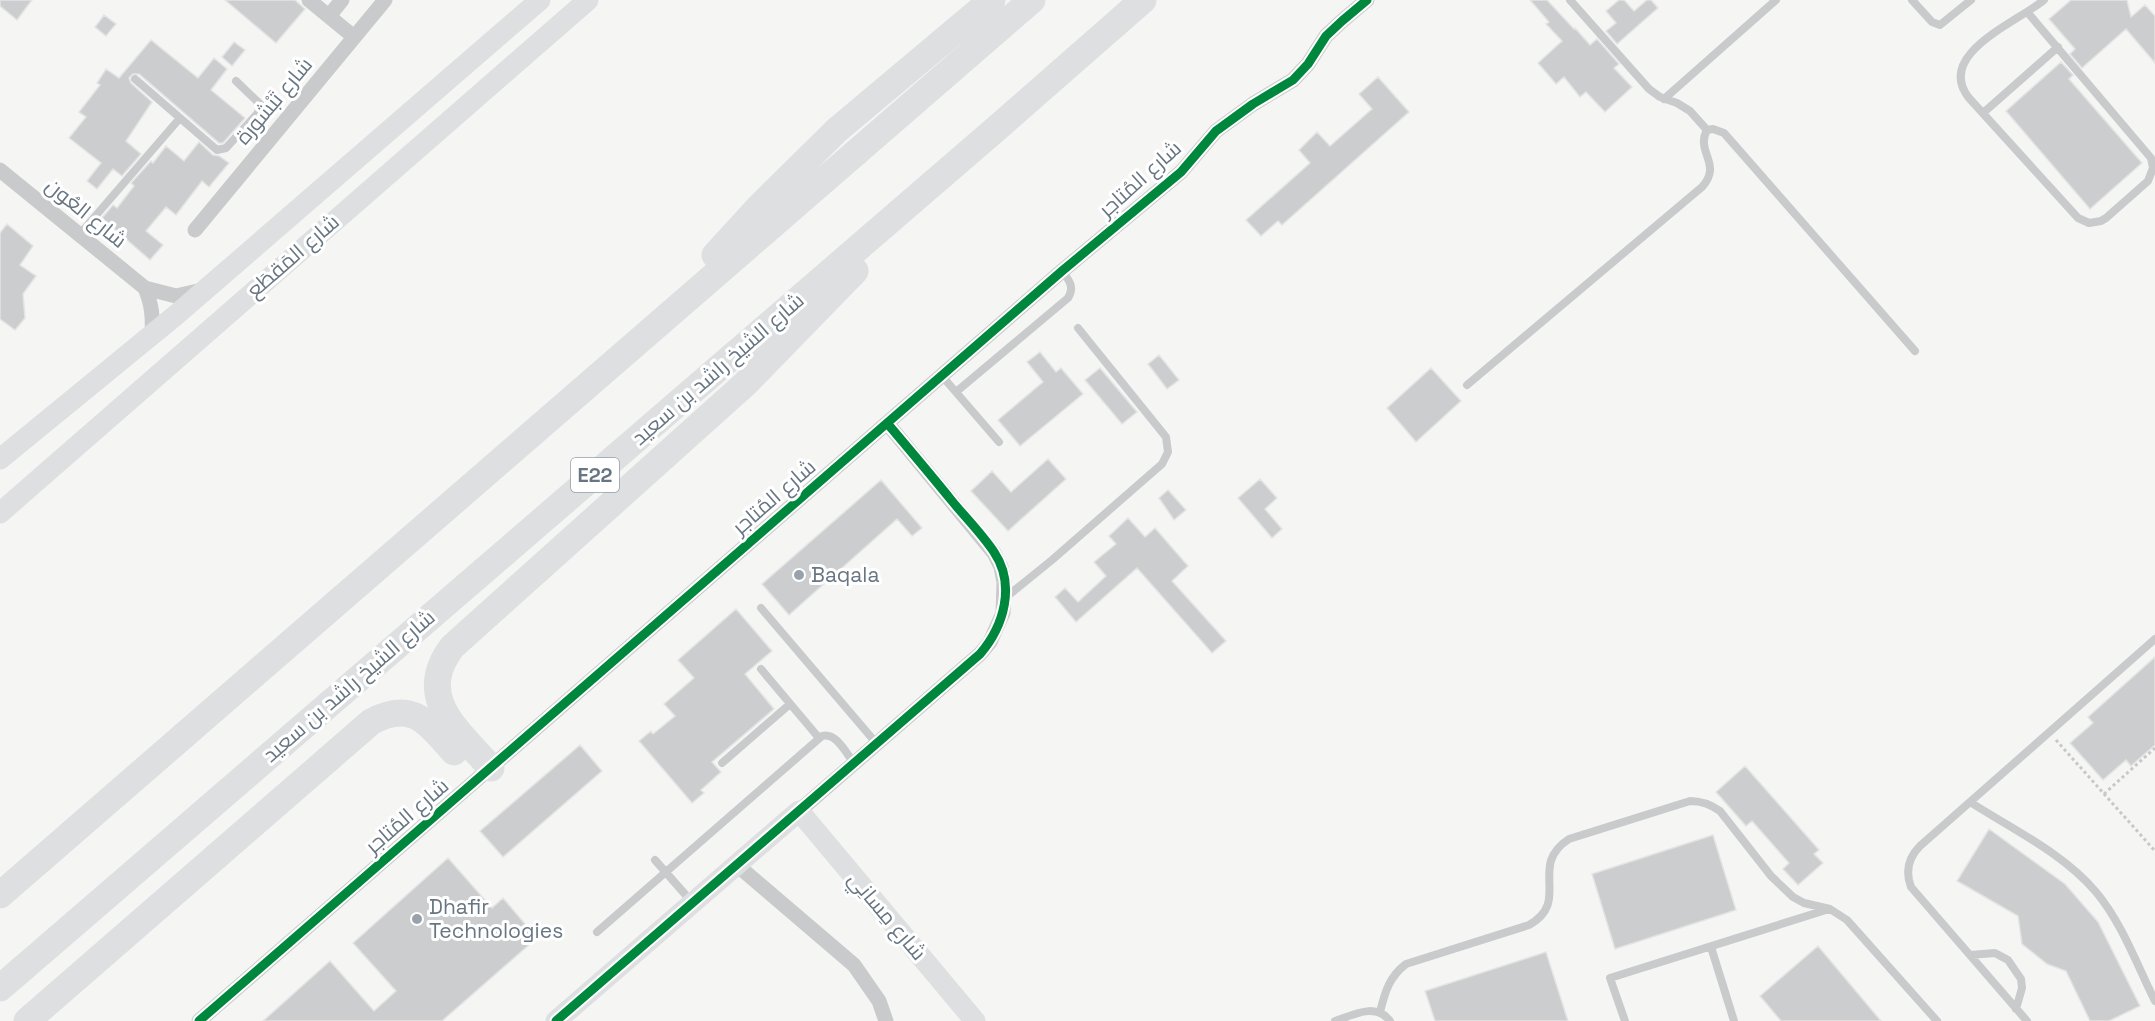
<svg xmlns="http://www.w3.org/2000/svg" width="2155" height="1021" font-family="'Space Grotesk',Cairo,sans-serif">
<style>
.building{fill:#cccdce;stroke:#e4e4e4;stroke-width:1.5}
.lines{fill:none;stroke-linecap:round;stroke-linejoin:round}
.path{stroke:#c7c8c9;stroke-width:3;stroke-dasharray:3 3;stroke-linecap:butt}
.lane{stroke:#c9cacb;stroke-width:8}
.street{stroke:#c9cacb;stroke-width:15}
.secondary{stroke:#dedfe0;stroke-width:21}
.highway{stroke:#dedfe0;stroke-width:27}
.cycleway-casing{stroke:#fff;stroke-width:13}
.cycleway{stroke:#00873e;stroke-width:9}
.poi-dot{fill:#99a2aa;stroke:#fff;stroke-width:2}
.labels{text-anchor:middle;stroke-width:6;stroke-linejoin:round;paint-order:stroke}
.shield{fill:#fff;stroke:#959fa8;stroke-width:1.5}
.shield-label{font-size:20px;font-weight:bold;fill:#677682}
.street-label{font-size:21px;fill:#677682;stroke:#fff}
.poi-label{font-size:21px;fill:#677682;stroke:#fff;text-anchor:start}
</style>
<rect width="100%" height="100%" fill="#f5f5f4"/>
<path class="building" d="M0,0H32L17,20L0,6Z
M225,0H295L305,9L276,43Z
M1530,0H1547L1574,29L1575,28L1590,45L1597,39L1619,64L1614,68L1632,87L1605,112L1586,92L1580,97L1564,77L1556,84L1538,63L1562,41L1546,24L1549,22Z
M1619,0H1624L1634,11L1647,0H1651L1658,8L1617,44L1606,31L1616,23L1606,11Z
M2071,0H2127L2131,17L2145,5L2155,16V63L2126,29L2082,68L2070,54L2075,49L2049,19Z
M104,15L116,24L106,36L95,27Z
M151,40L198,78L214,58L227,69L211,90L245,118L223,143H219L139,74H133L129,78L131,83L152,102L126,141L141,154L122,176L113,169L97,189L87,181L101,163L69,138L86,117L79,112L100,85L97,83L106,69L119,78Z
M234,42L245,50L232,66L222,57Z
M2061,62L2073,75L2069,79L2142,163L2090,209L2006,111Z
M1378,77L1409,112L1282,225L1278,221L1261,236L1246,220L1310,163L1299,150L1317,132L1330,146L1372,109L1359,94Z
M199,142L213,155L219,156L229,163L209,187L202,181L176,215L166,207L146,231L163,245L150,260L102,218L113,205L117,208L134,186L131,183L151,161L153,163L166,146L184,161Z
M7,224L33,246L20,265L36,276L23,294L25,318L15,330L0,319V233Z
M1040,352L1056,372L1061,368L1083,394L1020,446L998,420L1043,382L1027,362Z
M1159,355L1179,380L1167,389L1148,364Z
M1100,368L1137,412L1122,424L1085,380Z
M1431,368L1461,401L1416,442L1387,408Z
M1048,459L1066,479L1008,531L971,491L992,471L1011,492Z
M1260,479L1277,498L1265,509L1282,529L1272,538L1238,498Z
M881,480L922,528L912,536L897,519L789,615L762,584Z
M1168,490L1186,510L1174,520L1159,498Z
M1128,518L1145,537L1155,528L1188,566L1172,581L1226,641L1212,653L1137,568L1076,622L1055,597L1065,588L1078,602L1106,576L1094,562L1116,544L1109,536Z
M736,609L772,651L745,674L774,709L712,762L721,772L701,790L704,793L692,803L639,741L651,731L653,734L675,716L664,704L694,678L678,660Z
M2155,657V745L2131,766L2126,760L2103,780L2070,743L2093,723L2088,717Z
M580,745L602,771L503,857L480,831Z
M1745,766L1819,850L1814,854L1823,863L1798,885L1783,869L1789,863L1752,821L1746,826L1716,792Z
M1989,829L2065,884L2098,922L2140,1006L2109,1021H2090L2066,971L2047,964L2022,944L2018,916L1957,881Z
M1713,835L1736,910L1615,949L1592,874Z
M448,858L492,908L503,898L537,938L442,1021H263L330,961L374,1011L396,991L353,943Z
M1818,946L1881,1021H1781L1760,996Z
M1546,952L1568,1021H1435L1425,991Z"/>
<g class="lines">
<path class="path" d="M2056,740L2155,851
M2104,794L2155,748"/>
<path class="lane" d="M1570,0L1649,89L1660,97L1677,103L1690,111L1707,130L1713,129L1724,133L1915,351
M1912,0L1932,22L1940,25L1971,0
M2028,13L2151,158L2153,168L2148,181L2106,218L2101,221L2089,223L2078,218L1969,98C1934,54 2018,22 2044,0
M135,79L217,150L226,148L258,113L260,104L236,81
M1664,99L1776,0
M1983,113L2058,47
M79,235L180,118
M942,376L999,442
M1467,385L1702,187C1723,164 1695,152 1707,130
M956,392L1068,298C1075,287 1069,280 1062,271
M1005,598L1052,560L1162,464L1168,452L1166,437L1078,328
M761,608L877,744
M761,669L819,738
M722,763L790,704
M1970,802C2012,829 2063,853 2096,892C2122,923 2137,965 2155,1001
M655,860L691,901
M597,932L822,736C836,732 846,753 854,763
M1711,947L1734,1021
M1970,955L1995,953L2008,960L2021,979L2022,988L2016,1009
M1380,1012C1385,992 1389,977 1406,964L1529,925C1572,901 1527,866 1569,839L1690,801C1702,801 1710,804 1720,811L1771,876L1793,897L1804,903L1830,909L1847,920L1937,1021
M1335,1021C1353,1015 1376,1002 1390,1021
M1625,1021L1610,978L1829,909
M2027,1021L1911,887C1905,871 1908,858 1920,846L2155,639"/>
<path class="street" d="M309,0L354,37
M329,16L342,0
M0,170L145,288L176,296L202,290
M195,230L385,0
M145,288C152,305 153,317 152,335
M799,811L980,654L990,642L1003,613L1004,582L1001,567L994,553L887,423
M737,865L854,965L879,1001L886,1021
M199,1021L1062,271L1181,172L1216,131L1253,104L1293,80L1308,64L1326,36L1342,21L1367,0"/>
<path class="secondary" d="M0,459L176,315L540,0
M0,513L588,0
M556,1021L799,811L975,1021"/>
<path class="highway" d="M715,255L758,208L837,130L992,0
M491,768C458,730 414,698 452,647L745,384L855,271
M0,895L1032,0
M0,988L997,128L1143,0
M27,1021L371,722C412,699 428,723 454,752"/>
<defs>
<path id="cycleway" d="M199,1021L1062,271L1181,172L1216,131L1253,104L1293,80L1308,64L1326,36L1342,21L1367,0
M556,1021L980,654C1004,626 1016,585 994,552C982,534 966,518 952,501C931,475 909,449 887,423"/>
</defs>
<use href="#cycleway" class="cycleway-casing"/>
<use href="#cycleway" class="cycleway"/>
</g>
<g class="poi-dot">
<circle cx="799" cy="575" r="6"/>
<circle cx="417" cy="919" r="6"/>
</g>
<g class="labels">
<rect class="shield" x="571" y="458" width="48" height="34" rx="4.5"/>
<g class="shield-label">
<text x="595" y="482">E22</text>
</g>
<g class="street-label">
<text transform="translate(274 101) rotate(-50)" y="7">شارع تَبْشورة</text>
<text transform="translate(1140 179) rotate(-42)" y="7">شارع المُتاجر</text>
<text transform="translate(86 213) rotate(39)" y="7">شارع العُون</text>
<text transform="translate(293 256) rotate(-41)" y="7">شارع المَقطَع</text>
<text transform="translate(718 369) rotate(-41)" y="7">شارع الشيخ راشد بن سعيد</text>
<text transform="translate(774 497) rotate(-41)" y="7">شارع المُتاجر</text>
<text transform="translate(349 686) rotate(-41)" y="7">شارع الشيخ راشد بن سعيد</text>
<text transform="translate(407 816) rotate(-41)" y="7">شارع المُتاجر</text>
<text transform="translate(887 916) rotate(50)" y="7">شارع مِسانِي</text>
</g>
<g class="poi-label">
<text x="811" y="582">Baqala</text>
<text x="429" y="914">Dhafir<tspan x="429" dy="24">Technologies</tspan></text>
</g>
</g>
</svg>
